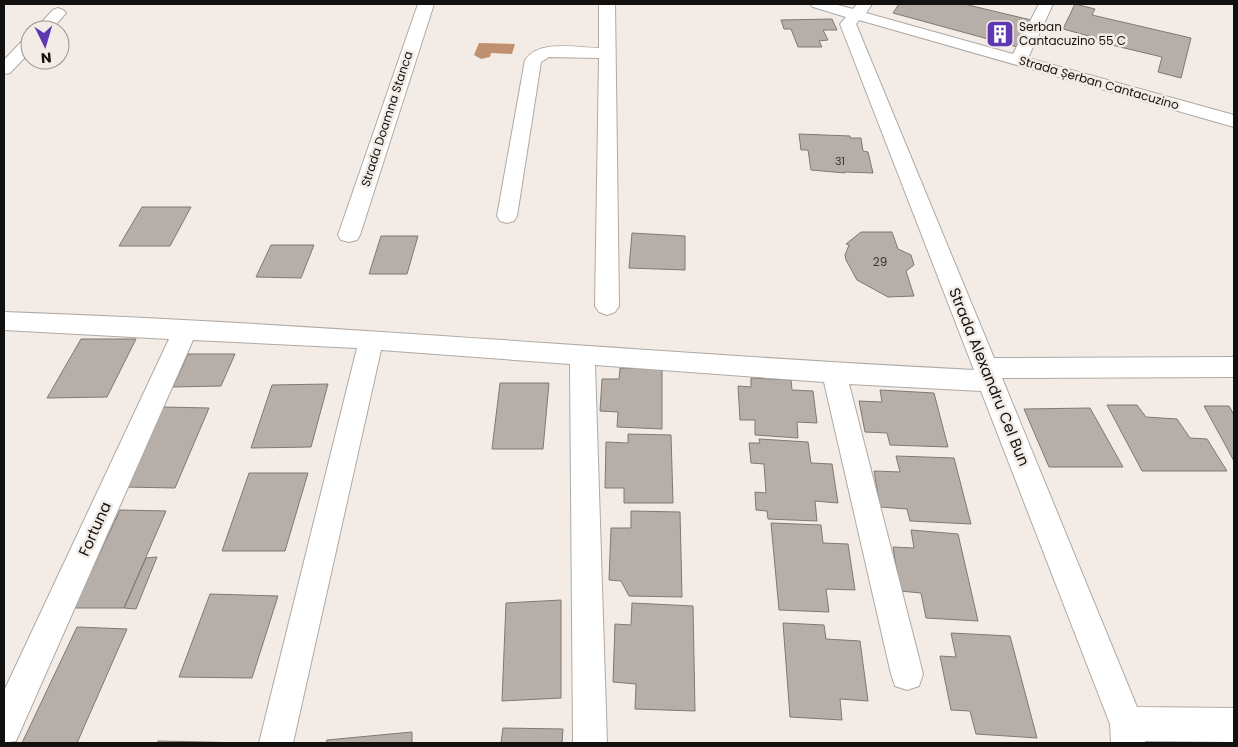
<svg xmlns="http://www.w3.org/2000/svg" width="1238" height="747" font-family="Poppins,sans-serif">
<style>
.water{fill:#c0916e}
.building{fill:#b5aea9;stroke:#7f7873}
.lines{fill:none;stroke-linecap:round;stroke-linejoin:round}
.minor-casing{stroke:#b0a9a3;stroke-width:2}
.minor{fill:#fff;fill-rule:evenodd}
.labels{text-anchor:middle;stroke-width:5;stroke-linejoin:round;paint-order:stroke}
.far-number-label{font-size:11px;fill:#3c3836}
.far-poi-label{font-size:12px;fill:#13110f;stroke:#f3ece6;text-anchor:start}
.far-street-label{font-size:12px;fill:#13110f;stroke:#f3ece6}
.number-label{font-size:12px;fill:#3c3836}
.street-label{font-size:15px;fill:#13110f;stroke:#f3ece6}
</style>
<rect width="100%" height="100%" fill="#f3ece6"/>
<path class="water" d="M479,43L515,44L512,54L491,53L490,57L481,59L474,55Z"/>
<path class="building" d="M899,4H964L1035,21L1021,48L893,13Z
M1075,4L1095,9L1092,15L1191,38L1181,78L1158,72L1162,57L1095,41L1096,38L1063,29Z
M832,19L837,30H823L828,40L819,41L822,47H798L791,29H784L781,20Z
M799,134L850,136V138H861L863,151L868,152L873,173L845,172V173L811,170L808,150H801Z
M142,207H191L170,246H119Z
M861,232H892L898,249L911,255L914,265L906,271L914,296L888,297L857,280L846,260L845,255L849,245L846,244Z
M632,233L685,236V270L629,268Z
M381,236H418L407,274H369Z
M271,245H314L301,278L256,277Z
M81,339H136L107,397L47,398Z
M188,354H235L221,386L173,387Z
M620,368L662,369V429L617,427L618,412L600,411L602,379H619Z
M751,378L791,380L792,390L813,391L817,423L797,422L798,438L755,435V420H740L738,386L751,387Z
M500,383H549L543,449H492Z
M328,384L311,447L251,448L272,385Z
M880,390L934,393L948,447L890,445L887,433L865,432L859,401L882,402Z
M1107,405H1137L1146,417L1177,419L1190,438L1207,439L1227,471H1142Z
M1204,406H1229L1234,415V461Z
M163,407L209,408L175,488L125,487Z
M1090,408L1123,467H1049L1024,409Z
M628,434L671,435L673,503H624V488H605L606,442L628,443Z
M759,439L808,442L811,463L832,464L838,503L815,501L817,521L768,519L767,511L756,510L755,492L766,493L764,464L751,463L749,443H760Z
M896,456L954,458L971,524L910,521L907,509L880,507L874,471L900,472Z
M249,473H308L285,551H222Z
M120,510L166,511L124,608H74Z
M631,511L680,512L682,597L629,596L621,581L609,580L611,528H631Z
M771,523L821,525L823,543L848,544L855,590L826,589L829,612L779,610Z
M911,530L958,534L978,621L926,618L921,593L900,591L893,547L914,548Z
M157,557L136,609L124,608L146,558Z
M210,594L278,596L252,678L179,677Z
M561,600V698L502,701L506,603Z
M632,603L693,606L695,711L635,709L636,684L613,682L615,624L631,625Z
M783,623L824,625L826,639L860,641L868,701L840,699L842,720L790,717Z
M77,627L127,629L77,743H22Z
M951,633L1010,636L1037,738L976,734L970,711L951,710L940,656L956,657Z
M503,728L563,729L562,743H501Z
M412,732V743H326L327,740Z
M158,741L249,743H157Z"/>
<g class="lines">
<defs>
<path id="minor" d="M418,4H434L360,235L357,240L349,242L341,240L338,235Z
M599,4H615L619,306L615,312L607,315L599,312L595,306L599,58L549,57L541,62L517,216L514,221L507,223L500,221L497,216L525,60C539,39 577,48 599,48Z
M810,4H834L853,9L857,4H872L866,13L1013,54L1039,4H1053L1028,58L1234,115V127L859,20L856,24L994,358L1234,357V377L1002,378L1137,707L1234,708V742L1145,741V743H1111L1110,724L981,391L849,384L923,674L919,686L907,690L895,686L891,674L824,382L595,365L607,743H573L570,364L381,350L293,743H259L357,348L193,340L16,741L4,743V691L169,339L4,330V312C327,323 650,354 974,370L840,24L846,17L813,7Z
M58,8L63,10L66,13L51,30H34L53,10Z
M30,37V52L10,73L4,74V60L24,39Z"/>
</defs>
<use href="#minor" class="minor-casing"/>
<use href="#minor" class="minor"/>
</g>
<defs>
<symbol id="building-square" viewBox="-11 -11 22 22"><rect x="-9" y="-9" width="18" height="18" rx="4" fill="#5d38b0" stroke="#f3ece6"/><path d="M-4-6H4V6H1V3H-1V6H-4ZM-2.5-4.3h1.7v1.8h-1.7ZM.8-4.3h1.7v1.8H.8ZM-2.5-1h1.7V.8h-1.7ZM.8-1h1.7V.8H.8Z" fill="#fff"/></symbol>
</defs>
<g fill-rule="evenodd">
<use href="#building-square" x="984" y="18" width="32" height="32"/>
</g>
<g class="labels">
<g class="far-number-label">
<text x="840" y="165">31</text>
</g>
<g class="far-poi-label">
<text x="1019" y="31">Serban<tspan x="1019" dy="14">Cantacuzino 55 C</tspan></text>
</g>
<g class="far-street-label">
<text transform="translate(1099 83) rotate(16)" y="4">Strada Șerban Cantacuzino</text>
<text transform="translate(387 119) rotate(-72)" y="4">Strada Doamna Stanca</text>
</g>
<g class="number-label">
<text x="880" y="266">29</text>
</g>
<g class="street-label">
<text transform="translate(989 377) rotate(68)" y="5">Strada Alexandru Cel Bun</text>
<text transform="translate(95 529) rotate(-66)" y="5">Fortuna</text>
</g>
</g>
<rect width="1238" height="747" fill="none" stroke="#13110f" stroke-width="10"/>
<g transform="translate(45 45) rotate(175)"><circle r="24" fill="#f3ece6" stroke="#999490"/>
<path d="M0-4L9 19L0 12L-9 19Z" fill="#5d38b0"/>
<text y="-8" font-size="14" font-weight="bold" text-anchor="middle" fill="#13110f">N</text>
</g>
</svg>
